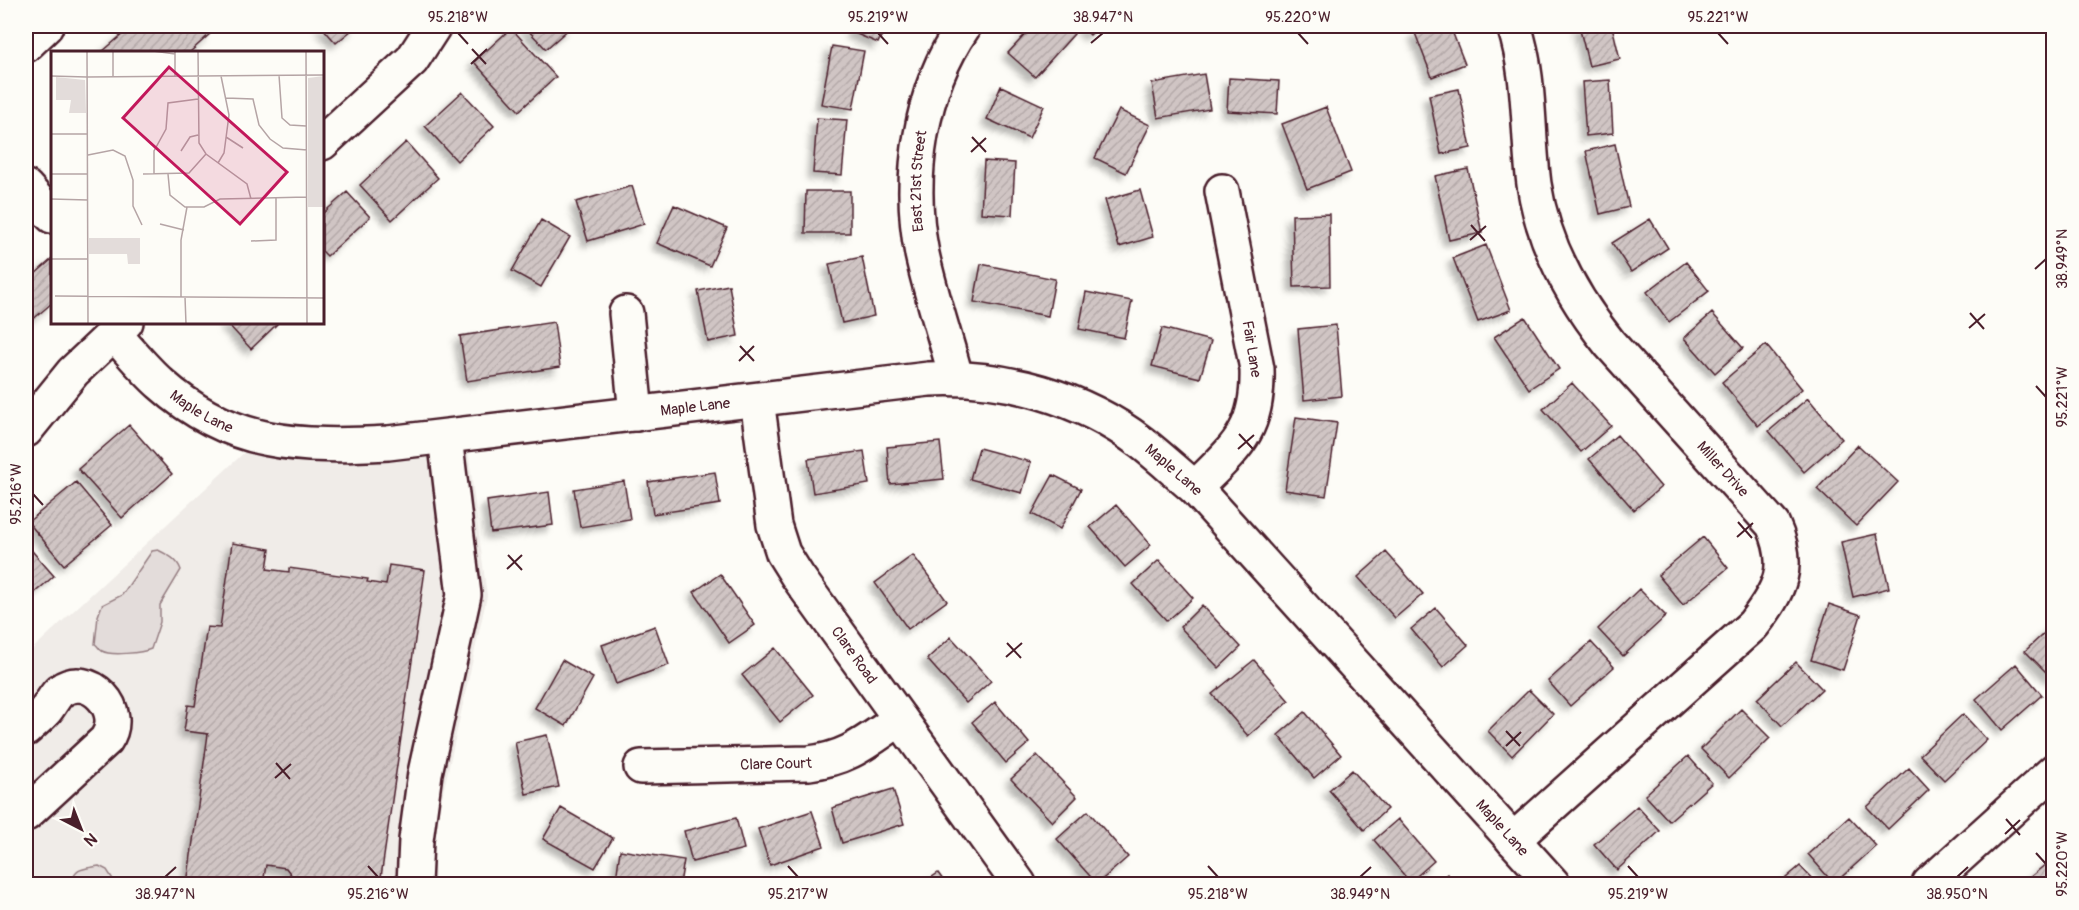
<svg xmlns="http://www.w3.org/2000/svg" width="2079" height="910" font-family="Pangolin,sans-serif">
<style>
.built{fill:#f0ece8}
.park{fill:#e3dcda;stroke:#967e82;stroke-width:1.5}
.building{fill:url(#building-hatch);stroke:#4a1f2b;stroke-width:1.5;filter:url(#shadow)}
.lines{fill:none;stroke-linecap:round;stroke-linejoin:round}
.minor-casing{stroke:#4a1f2b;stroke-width:38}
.minor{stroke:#fdfcf7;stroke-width:33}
.ticks{fill:none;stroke:#4a1f2b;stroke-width:2}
.labels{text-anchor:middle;stroke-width:4.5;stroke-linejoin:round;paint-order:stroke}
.street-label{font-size:15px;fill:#4a1f2b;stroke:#fdfcf7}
.inset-road{fill:none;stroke:#b5a4a5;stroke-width:1.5}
.view{fill:#c2185b;fill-opacity:0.15;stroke:#c2185b;stroke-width:3}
.inset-edge{fill:none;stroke:#4a1f2b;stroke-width:3}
.neatline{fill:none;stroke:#4a1f2b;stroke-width:2}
.ticks-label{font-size:15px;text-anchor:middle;fill:#4a1f2b}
</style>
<defs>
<pattern id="building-hatch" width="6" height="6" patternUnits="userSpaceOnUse" patternTransform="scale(1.5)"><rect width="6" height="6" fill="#d0c5c4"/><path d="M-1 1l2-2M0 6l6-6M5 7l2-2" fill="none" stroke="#b4a9a9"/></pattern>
<filter id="shadow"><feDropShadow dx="-5.5" dy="5.5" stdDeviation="3" flood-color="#0004"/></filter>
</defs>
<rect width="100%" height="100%" fill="#fdfcf7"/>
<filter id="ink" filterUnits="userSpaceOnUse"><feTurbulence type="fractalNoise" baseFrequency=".0167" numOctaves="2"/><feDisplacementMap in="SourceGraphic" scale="12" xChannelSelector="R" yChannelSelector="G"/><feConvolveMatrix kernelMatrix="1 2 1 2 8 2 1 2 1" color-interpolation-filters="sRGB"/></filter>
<g filter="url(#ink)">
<path class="built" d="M248,449L402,458L468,450L487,596L433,838L435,884H26V655Z"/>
<path class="park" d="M158,550C168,555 177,559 181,570L160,605V622L151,649C142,653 110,656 102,651C101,651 96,644 95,644L98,616L102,605L122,595L152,551Z
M99,866L107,870L116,884H71C75,867 83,869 99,866Z"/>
<path class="building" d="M132,26H203L210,34L190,52H102Z
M321,26H357L336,43Z
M524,26H572L546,49Z
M855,26H886L878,43L852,32Z
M1033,26H1064L1074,34L1035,77L1008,53Z
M1081,26H1100L1090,35Z
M1435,26H1450L1465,64L1432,77L1415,33Z
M1579,26H1612L1620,59L1589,66Z
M511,28L556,77L519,111L474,62Z
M832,46L864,51L853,109L821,104Z
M1204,74L1210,109L1158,118L1152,83Z
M1229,78L1279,81L1277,114L1227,111Z
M1610,80L1613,133L1586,136L1582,82Z
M1001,86L1044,106L1029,138L987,119Z
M1459,89L1471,148L1441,154L1429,95Z
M462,92L494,126L457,161L425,126Z
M1326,107L1351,172L1307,189L1282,124Z
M1119,110L1150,125L1126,173L1095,158Z
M817,118L847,120L842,175L813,173Z
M406,142L438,178L392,220L360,185Z
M1615,144L1629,207L1600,214L1586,151Z
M984,161L1015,163L1012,215L981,213Z
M1468,169L1482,233L1449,240L1435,176Z
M632,186L644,224L588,241L576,202Z
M1140,190L1153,237L1119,247L1105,200Z
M806,191H850V233H805Z
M347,192L370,217L327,256L322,251V214Z
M674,205L727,228L710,266L657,243Z
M1329,214L1330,286L1294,287L1292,215Z
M1650,219L1668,248L1631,272L1612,243Z
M541,220L570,237L541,287L512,271Z
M1486,245L1511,310L1478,322L1453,258Z
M862,257L874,316L842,323L829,264Z
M52,259V303L30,322L26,317V282Z
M1686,262L1709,291L1669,322L1647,292Z
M981,264L1055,279L1048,316L974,302Z
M729,285L738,336L708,342L698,291Z
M1086,292L1132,301L1124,338L1079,329Z
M1712,313L1743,348L1715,373L1684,338Z
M1525,317L1559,369L1529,389L1494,337Z
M226,322H276L277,324L251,349Z
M554,322L560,367L467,381L460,336Z
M1336,325L1342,396L1304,400L1298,329Z
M1162,328L1211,341L1200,378L1152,366Z
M1766,345L1802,389L1758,426L1722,382Z
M1572,383L1611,426L1581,452L1543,409Z
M1808,398L1842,439L1804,472L1769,431Z
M1296,417L1337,423L1326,496L1285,490Z
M129,425L172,474L122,518L78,469Z
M1617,435L1661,487L1634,510L1589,459Z
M940,442L944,479L890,484L887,447Z
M1858,445L1898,482L1856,526L1817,489Z
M979,448L1031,462L1022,493L970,479Z
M864,451L869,484L813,493L808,459Z
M715,472L720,504L653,514L648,482Z
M1053,475L1081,489L1060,529L1032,514Z
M624,481L630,519L580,527L574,489Z
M76,482L112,525L64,565L28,522Z
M549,492L553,525L491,533L487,501Z
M1116,505L1151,545L1125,567L1090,527Z
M1877,534L1889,588L1853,597L1841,542Z
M1703,537L1728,568L1683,605L1658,575Z
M232,543L270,549L267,569L289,572V568L368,579L367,582L386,585L389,565L425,570L380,884H298L286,868L266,865L263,884H187L208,734L184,731L188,705L195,706L207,627L220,628Z
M26,544L54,576L26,600Z
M1386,552L1423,594L1395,618L1358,577Z
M913,555L947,601L908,629L875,583Z
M1159,560L1193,598L1167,621L1133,584Z
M720,574L755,625L729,643L694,592Z
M1639,589L1666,616L1623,656L1598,629Z
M1829,604L1861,615L1843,670L1811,660Z
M1202,605L1241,647L1219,668L1180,627Z
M1436,608L1468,645L1443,667L1411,629Z
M2054,624V676L2052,678L2025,651Z
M655,626L669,665L616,684L602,645Z
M951,637L991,681L966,703L927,659Z
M1591,642L1614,667L1570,706L1548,681Z
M775,648L813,695L780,722L742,675Z
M562,660L593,678L566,726L535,708Z
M1254,660L1289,701L1248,736L1212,694Z
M1796,662L1822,689L1782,726L1757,699Z
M2016,664L2042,695L2002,730L1976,699Z
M1529,690L1553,714L1512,756L1488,731Z
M995,702L1029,743L1006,763L972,722Z
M1741,709L1770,738L1729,778L1701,749Z
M1305,712L1341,755L1314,778L1278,735Z
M1963,714L1987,740L1944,780L1920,755Z
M547,735L559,787L526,794L515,742Z
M1037,755L1077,797L1052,822L1011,779Z
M1688,756L1712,783L1669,821L1645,795Z
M1909,768L1929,790L1888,829L1867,807Z
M1352,770L1387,809L1364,830L1329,790Z
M893,789L904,824L842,843L832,808Z
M1637,806L1660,831L1617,870L1594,844Z
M561,808L613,838L595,868L543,839Z
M812,811L824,846L770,865L758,829Z
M1088,811L1128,857L1097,884L1057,839Z
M1849,817L1876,846L1834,884L1808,854Z
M736,818L744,849L692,862L684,831Z
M1398,819L1434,861L1410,882L1374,840Z
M620,850L684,860L680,884H648L616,880Z
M2053,858L2054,884H2033L2028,879Z
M1800,866L1817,884H1779Z
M938,873L946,884H922Z
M1447,874L1456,884H1434Z"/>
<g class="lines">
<defs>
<g id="minor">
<path d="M26,45L46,26"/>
<path d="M322,143L412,60L434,26"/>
<path d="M26,187L52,216"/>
<path d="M626,313L636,414"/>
<path id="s1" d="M114,334C129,350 144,369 161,384C230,446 300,448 388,443L929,379C1004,375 1082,397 1142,443C1160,457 1177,473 1195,488L1553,884"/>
<path id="s2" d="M956,377C945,336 931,295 922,254C907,178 920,89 964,26"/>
<path id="s3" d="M757,400L774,525L783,553L798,577L1019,884"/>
<path d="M26,430L73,372L126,322"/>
<path d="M1195,488C1236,447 1259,431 1257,369L1222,191"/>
<path d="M26,729C32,723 40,717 46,710C51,704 55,695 60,691C89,670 127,710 106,740L26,814"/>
<path id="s4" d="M641,767L809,763C850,758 867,741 900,719"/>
<path d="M1513,840L1753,625C1780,590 1792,567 1773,525L1610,344C1573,298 1543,244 1534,184C1527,131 1531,77 1514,26"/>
<path d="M414,884L416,840L425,773L464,595L445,437"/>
<path d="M1929,884L2054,771"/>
</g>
</defs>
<use href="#minor" class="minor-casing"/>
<use href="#minor" class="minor"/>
</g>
</g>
<path class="ticks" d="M458,33L468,44M878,33L888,44M1298,33L1308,44M1718,33L1728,44M1091,43L1103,33M472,49L486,64M471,64L487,49M972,137L986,152M971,152L986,138M1471,225L1485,241M1470,240L1486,226M2035,269L2046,259M1970,313L1984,329M1969,328L1985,314M740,346L754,361M739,361L754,346M2036,386L2046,397M1239,434L1253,449M1238,449L1254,435M33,494L43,505M1738,522L1752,538M1737,537L1753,523M508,555L522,570M507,569L522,555M1007,643L1021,658M1006,657L1022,643M1506,731L1520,746M1506,746L1521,732M276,763L290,779M275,778L291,764M2006,819L2020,835M2005,834L2020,820M2036,853L2046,864M368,866L378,877M788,866L798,877M1208,866L1218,877M1628,866L1638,877M165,877L176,867M1360,877L1371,867M1957,877L1968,867"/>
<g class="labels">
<g class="street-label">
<text dy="5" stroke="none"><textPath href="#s2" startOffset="201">East 21st Street</textPath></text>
<text transform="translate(1252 349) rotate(81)" y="5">Fair Lane</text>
<text dy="5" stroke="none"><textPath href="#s1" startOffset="620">Maple Lane</textPath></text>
<text dy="5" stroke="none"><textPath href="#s1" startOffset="118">Maple Lane</textPath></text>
<text transform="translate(1723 469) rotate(48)" y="5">Miller Drive</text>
<text dy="5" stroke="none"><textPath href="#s1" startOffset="1124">Maple Lane</textPath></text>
<text dy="5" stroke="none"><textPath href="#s3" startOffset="280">Clare Road</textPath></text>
<text dy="5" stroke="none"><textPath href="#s4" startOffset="135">Clare Court</textPath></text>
<text dy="5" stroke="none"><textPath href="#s1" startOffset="1610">Maple Lane</textPath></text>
</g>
</g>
<g transform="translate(51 51)">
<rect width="273" height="273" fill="#fdfcf7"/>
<path d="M38,187H89V213H77L76,203H38Z" fill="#e3dcda"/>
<path d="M273,25V156H257V27ZM5,26L34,29L35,62H18L20,49H5Z" fill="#e3dcda"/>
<path class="inset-road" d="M36,0L37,273M62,0V25M102,0L124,3M124,0V25M147,0L148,92L155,103L196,133L200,148M167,0H190M255,0L256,273M228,24L231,67L239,74L255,75M0,25L36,26M36,26L273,24M175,47L202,48L208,74L219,88L232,97L256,99M0,83H37M175,86L192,97M130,100L139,86L147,84M37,104L62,99L74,105L82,129V155L91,174M167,112L173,102L178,64L170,25M0,123H37M92,123L138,122L155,103M103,123V100L115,78L117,52L147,48M117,123L119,144L134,156H153L169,148L256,146M0,148L37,149M109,173L133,179M200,190L225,189V146M0,208H37M4,245L273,247M130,246V189L136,156M134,246L135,273"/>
<path class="view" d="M118,16L236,121L189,173L72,67Z"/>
<rect width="273" height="273" class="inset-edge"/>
</g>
<rect width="2079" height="910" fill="none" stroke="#fdfcf7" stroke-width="66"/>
<g transform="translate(81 829) rotate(138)" stroke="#fdfcf7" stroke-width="4.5" paint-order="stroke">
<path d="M0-4.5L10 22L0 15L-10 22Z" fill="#4a1f2b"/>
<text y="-9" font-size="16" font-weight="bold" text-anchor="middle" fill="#4a1f2b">N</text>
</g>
<rect x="33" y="33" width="2013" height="844" class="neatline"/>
<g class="ticks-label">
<text x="458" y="22">95.218°W</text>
<text x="878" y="22">95.219°W</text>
<text x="1103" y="22">38.947°N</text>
<text x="1298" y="22">95.220°W</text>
<text x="1718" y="22">95.221°W</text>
<text transform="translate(2062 259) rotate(-90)" y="5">38.949°N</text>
<text transform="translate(2062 397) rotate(-90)" y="5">95.221°W</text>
<text transform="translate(16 494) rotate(-90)" y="5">95.216°W</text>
<text transform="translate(2062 864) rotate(-90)" y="5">95.220°W</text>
<text x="165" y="899">38.947°N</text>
<text x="378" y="899">95.216°W</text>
<text x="798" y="899">95.217°W</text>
<text x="1218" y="899">95.218°W</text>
<text x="1360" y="899">38.949°N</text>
<text x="1638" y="899">95.219°W</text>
<text x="1957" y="899">38.950°N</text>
</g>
</svg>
